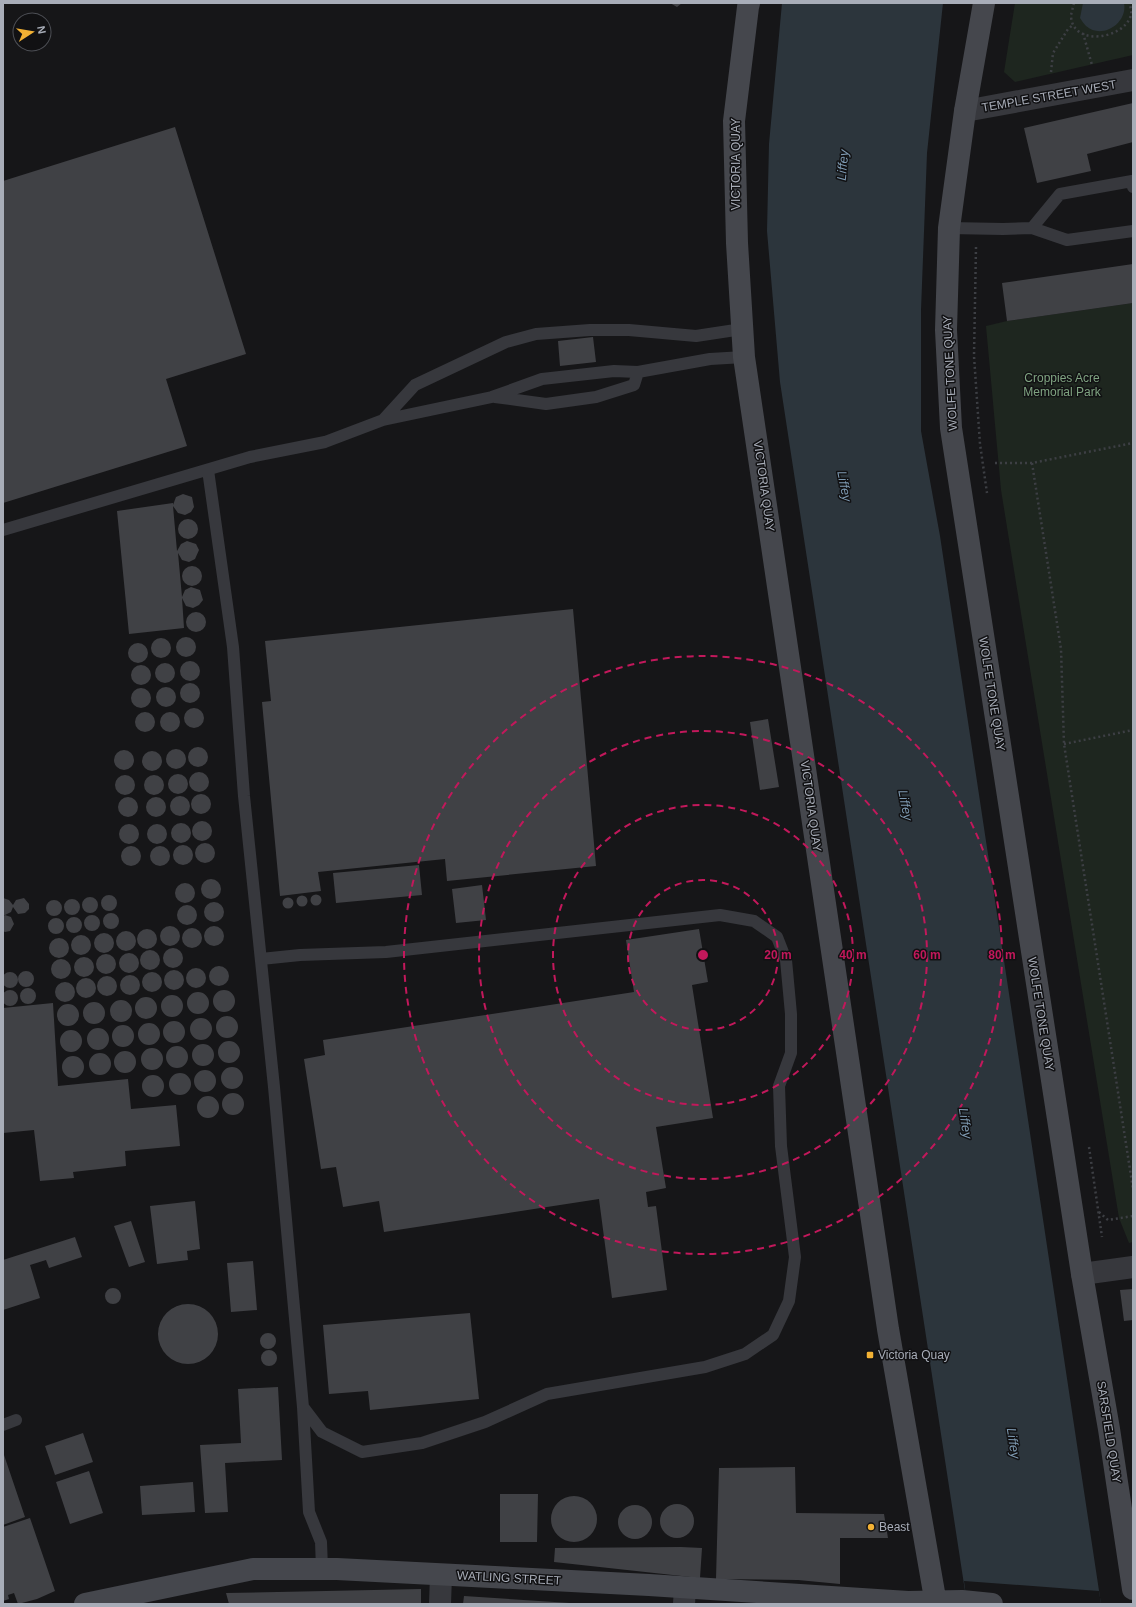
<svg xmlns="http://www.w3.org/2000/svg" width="1136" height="1607" font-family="Helvetica,sans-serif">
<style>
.green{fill:#1e261f}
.water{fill:#2c353c}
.pier{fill:#161618}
.building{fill:#404145}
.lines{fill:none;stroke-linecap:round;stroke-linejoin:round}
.path{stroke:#3d3f44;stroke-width:2.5;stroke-dasharray:2 3;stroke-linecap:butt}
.lane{stroke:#37383d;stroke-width:12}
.street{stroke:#37383d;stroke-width:22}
.secondary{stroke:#45474d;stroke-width:22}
.ring{fill:none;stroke:#c2185b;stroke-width:2;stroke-dasharray:7 5}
.poi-dot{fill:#f2b134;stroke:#111113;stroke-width:1.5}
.labels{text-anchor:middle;stroke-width:3;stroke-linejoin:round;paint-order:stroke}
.street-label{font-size:12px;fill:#a8adb8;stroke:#111113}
.park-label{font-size:12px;fill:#7fa381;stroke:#111113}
.poi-label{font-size:12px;fill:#a8adb8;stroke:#111113;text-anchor:start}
.water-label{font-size:13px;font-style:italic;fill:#7f9bb3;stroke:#111113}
.centre{fill:#c2185b;stroke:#111113;stroke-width:2}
.ring-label{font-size:12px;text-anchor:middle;font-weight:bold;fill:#c2185b;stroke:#111113;stroke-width:3;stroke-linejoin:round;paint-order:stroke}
</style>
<rect width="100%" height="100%" fill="#161618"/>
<path class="green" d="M1015,3H1133V55L1015,82L1004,72Z
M1133,303V1242L1129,1243L1119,1218L1001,490L986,326L1007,321Z"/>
<path class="water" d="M782,3H943L927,153L921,310V431L940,536L1101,1604H967L780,382L767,231L769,144Z
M1083,3H1124C1128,23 1102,40 1086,26C1084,24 1082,21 1080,18Z"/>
<path class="pier" d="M964,1581L1099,1591L1101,1604H967Z"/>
<path class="building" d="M670,3H682L677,7Z
M1133,103V142L1087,154L1091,171L1037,183L1024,128Z
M175,127L246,354L166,379L187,446L3,503V181Z
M1133,264V303L1007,321L1002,283Z
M593,337L596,362L560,366L558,341Z
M183,494L192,497L194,507L191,512L185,515L178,513L173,506L177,551L181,544L187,541L196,544L199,550L195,559L189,562L182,560L178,553L182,597L185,590L191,587L200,590L203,600L199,605L193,608L186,606L182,598L184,628L129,634L117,511L173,503V505L176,497Z
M178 529a10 10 0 1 1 20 0a10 10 0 1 1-20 0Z
M182 576a10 10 0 1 1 20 0a10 10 0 1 1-20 0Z
M573,609L596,866L447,881L445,859L318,872L321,891L280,896L262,702L271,701L265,641Z
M186 622a10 10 0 1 1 20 0a10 10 0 1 1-20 0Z
M176 647a10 10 0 1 1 20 0a10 10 0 1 1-20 0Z
M151 648a10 10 0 1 1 20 0a10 10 0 1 1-20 0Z
M128 653a10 10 0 1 1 20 0a10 10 0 1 1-20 0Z
M180 671a10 10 0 1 1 20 0a10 10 0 1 1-20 0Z
M155 673a10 10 0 1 1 20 0a10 10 0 1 1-20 0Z
M131 675a10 10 0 1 1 20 0a10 10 0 1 1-20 0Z
M180 693a10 10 0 1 1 20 0a10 10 0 1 1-20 0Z
M156 697a10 10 0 1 1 20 0a10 10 0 1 1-20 0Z
M131 698a10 10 0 1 1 20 0a10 10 0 1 1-20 0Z
M184 718a10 10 0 1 1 20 0a10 10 0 1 1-20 0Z
M135 722a10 10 0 1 1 20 0a10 10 0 1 1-20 0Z
M160 722a10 10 0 1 1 20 0a10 10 0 1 1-20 0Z
M768,719L779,787L760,790L750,722Z
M188 757a10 10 0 1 1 20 0a10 10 0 1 1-20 0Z
M166 759a10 10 0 1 1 20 0a10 10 0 1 1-20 0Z
M114 760a10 10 0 1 1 20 0a10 10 0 1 1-20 0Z
M142 761a10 10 0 1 1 20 0a10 10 0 1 1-20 0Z
M189 782a10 10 0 1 1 20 0a10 10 0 1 1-20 0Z
M168 784a10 10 0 1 1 20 0a10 10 0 1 1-20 0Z
M144 785a10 10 0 1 1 20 0a10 10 0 1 1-20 0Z
M115 785a10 10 0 1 1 20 0a10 10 0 1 1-20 0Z
M191 804a10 10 0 1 1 20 0a10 10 0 1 1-20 0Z
M170 806a10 10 0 1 1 20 0a10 10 0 1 1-20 0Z
M146 807a10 10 0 1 1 20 0a10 10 0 1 1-20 0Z
M118 807a10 10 0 1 1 20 0a10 10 0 1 1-20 0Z
M192 831a10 10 0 1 1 20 0a10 10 0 1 1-20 0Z
M171 833a10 10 0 1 1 20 0a10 10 0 1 1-20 0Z
M119 834a10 10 0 1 1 20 0a10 10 0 1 1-20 0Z
M147 834a10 10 0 1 1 20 0a10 10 0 1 1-20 0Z
M195 853a10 10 0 1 1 20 0a10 10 0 1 1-20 0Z
M173 855a10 10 0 1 1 20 0a10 10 0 1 1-20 0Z
M121 856a10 10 0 1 1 20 0a10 10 0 1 1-20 0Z
M150 856a10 10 0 1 1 20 0a10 10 0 1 1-20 0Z
M419,865L422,895L336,903L333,873Z
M201 889a10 10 0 1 1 20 0a10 10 0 1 1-20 0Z
M175 893a10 10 0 1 1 20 0a10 10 0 1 1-20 0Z
M482,885L486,920L456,923L452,889Z
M310.5 900a5.5 5.5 0 1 1 11 0a5.5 5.5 0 1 1-11 0Z
M101 903a8 8 0 1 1 16 0a8 8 0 1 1-16 0Z
M296.5 901a5.5 5.5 0 1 1 11 0a5.5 5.5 0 1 1-11 0Z
M82 905a8 8 0 1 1 16 0a8 8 0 1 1-16 0Z
M282.5 903a5.5 5.5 0 1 1 11 0a5.5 5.5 0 1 1-11 0Z
M3,898L9,900L13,905L16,900L24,898L29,904V909L25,913L18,914L13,907L11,912L5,915L11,917L14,924L10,931L5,932L3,931V916L5,915H3Z
M64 907a8 8 0 1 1 16 0a8 8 0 1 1-16 0Z
M46 908a8 8 0 1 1 16 0a8 8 0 1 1-16 0Z
M204 912a10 10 0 1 1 20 0a10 10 0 1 1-20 0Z
M177 915a10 10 0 1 1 20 0a10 10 0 1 1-20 0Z
M103 921a8 8 0 1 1 16 0a8 8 0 1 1-16 0Z
M84 923a8 8 0 1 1 16 0a8 8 0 1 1-16 0Z
M66 925a8 8 0 1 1 16 0a8 8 0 1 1-16 0Z
M48 926a8 8 0 1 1 16 0a8 8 0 1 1-16 0Z
M204 936a10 10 0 1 1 20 0a10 10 0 1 1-20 0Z
M160 936a10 10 0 1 1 20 0a10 10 0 1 1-20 0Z
M182 938a10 10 0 1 1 20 0a10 10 0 1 1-20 0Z
M137 939a10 10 0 1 1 20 0a10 10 0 1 1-20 0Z
M699,929L708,982L692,985L713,1118L656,1127L666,1188L646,1192L648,1207L656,1206L667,1290L612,1298L599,1199L384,1232L379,1201L343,1207L336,1167L321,1169L304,1059L325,1055L323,1040L634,992L626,940Z
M116 941a10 10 0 1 1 20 0a10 10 0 1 1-20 0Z
M94 943a10 10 0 1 1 20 0a10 10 0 1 1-20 0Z
M71 945a10 10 0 1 1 20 0a10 10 0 1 1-20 0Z
M49 948a10 10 0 1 1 20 0a10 10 0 1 1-20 0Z
M163 958a10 10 0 1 1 20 0a10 10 0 1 1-20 0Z
M140 960a10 10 0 1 1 20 0a10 10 0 1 1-20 0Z
M119 963a10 10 0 1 1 20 0a10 10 0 1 1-20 0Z
M96 964a10 10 0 1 1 20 0a10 10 0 1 1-20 0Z
M74 967a10 10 0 1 1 20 0a10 10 0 1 1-20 0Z
M51 969a10 10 0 1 1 20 0a10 10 0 1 1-20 0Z
M209 976a10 10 0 1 1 20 0a10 10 0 1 1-20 0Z
M186 978a10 10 0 1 1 20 0a10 10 0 1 1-20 0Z
M164 980a10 10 0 1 1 20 0a10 10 0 1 1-20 0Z
M18 979a8 8 0 1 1 16 0a8 8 0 1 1-16 0Z
M142 982a10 10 0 1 1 20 0a10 10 0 1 1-20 0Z
M2 980a8 8 0 1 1 16 0a8 8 0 1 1-16 0Z
M120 985a10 10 0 1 1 20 0a10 10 0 1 1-20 0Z
M97 986a10 10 0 1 1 20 0a10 10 0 1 1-20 0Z
M76 988a10 10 0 1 1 20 0a10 10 0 1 1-20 0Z
M55 992a10 10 0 1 1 20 0a10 10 0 1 1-20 0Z
M20 996a8 8 0 1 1 16 0a8 8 0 1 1-16 0Z
M213 1001a11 11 0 1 1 22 0a11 11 0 1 1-22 0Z
M2 998a8 8 0 1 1 16 0a8 8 0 1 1-16 0Z
M187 1003a11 11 0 1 1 22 0a11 11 0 1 1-22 0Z
M161 1006a11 11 0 1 1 22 0a11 11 0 1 1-22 0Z
M135 1008a11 11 0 1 1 22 0a11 11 0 1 1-22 0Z
M110 1011a11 11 0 1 1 22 0a11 11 0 1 1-22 0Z
M83 1013a11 11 0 1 1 22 0a11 11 0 1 1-22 0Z
M53,1003L58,1086L128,1079L131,1109L176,1105L180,1146L125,1151L126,1166L73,1172L74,1178L40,1181L34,1130L3,1133V1008Z
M57 1015a11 11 0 1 1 22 0a11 11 0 1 1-22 0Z
M216 1027a11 11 0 1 1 22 0a11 11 0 1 1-22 0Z
M190 1029a11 11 0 1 1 22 0a11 11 0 1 1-22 0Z
M163 1032a11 11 0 1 1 22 0a11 11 0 1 1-22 0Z
M138 1034a11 11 0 1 1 22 0a11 11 0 1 1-22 0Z
M112 1036a11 11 0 1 1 22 0a11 11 0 1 1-22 0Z
M87 1039a11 11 0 1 1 22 0a11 11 0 1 1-22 0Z
M60 1041a11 11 0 1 1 22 0a11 11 0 1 1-22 0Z
M218 1052a11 11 0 1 1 22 0a11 11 0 1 1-22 0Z
M192 1055a11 11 0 1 1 22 0a11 11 0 1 1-22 0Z
M166 1057a11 11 0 1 1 22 0a11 11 0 1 1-22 0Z
M141 1059a11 11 0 1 1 22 0a11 11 0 1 1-22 0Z
M114 1062a11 11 0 1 1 22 0a11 11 0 1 1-22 0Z
M89 1064a11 11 0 1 1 22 0a11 11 0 1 1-22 0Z
M62 1067a11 11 0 1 1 22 0a11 11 0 1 1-22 0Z
M221 1078a11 11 0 1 1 22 0a11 11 0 1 1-22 0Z
M194 1081a11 11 0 1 1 22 0a11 11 0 1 1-22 0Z
M169 1084a11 11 0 1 1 22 0a11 11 0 1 1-22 0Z
M142 1086a11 11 0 1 1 22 0a11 11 0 1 1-22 0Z
M222 1104a11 11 0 1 1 22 0a11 11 0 1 1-22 0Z
M197 1107a11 11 0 1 1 22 0a11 11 0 1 1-22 0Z
M195,1201L200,1249L187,1251L188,1260L157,1264L150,1206Z
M131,1221L145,1262L129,1267L114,1226Z
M75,1237L82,1257L49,1268L46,1260L30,1265L40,1298L3,1310V1260Z
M253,1261L257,1310L231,1312L227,1263Z
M105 1296a8 8 0 1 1 16 0a8 8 0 1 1-16 0Z
M1133,1289V1320L1124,1321L1120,1290Z
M158 1334a30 30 0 1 1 60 0a30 30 0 1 1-60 0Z
M470,1313L479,1399L370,1410L368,1391L329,1394L323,1325Z
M260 1341a8 8 0 1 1 16 0a8 8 0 1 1-16 0Z
M261 1358a8 8 0 1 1 16 0a8 8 0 1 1-16 0Z
M278,1387L282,1460L225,1463L228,1512L205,1513L200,1445L241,1443L238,1389Z
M83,1433L93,1462L55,1475L45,1446Z
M3,1452L25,1517L3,1525Z
M795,1467L796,1513L884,1514L888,1538H840V1584L798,1580L716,1579L719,1468Z
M89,1471L103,1513L70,1524L56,1482Z
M193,1482L195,1512L142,1515L140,1486Z
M500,1494H538L537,1542H500Z
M551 1519a23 23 0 1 1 46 0a23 23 0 1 1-46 0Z
M660 1521a17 17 0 1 1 34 0a17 17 0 1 1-34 0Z
M618 1522a17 17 0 1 1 34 0a17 17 0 1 1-34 0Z
M30,1518L55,1591L37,1599L18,1604L14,1593L8,1595L9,1599L3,1601V1527Z
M681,1547L702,1548L700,1578L554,1562L555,1548Z
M421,1589V1604H229L226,1593Z
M464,1596L570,1603V1604H463Z"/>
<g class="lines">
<path class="path" d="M1074,3C1073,7 1072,11 1071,15C1071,47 1124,40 1131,15C1132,12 1130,7 1130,3
M1083,33L1092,65
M1051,72L1053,53L1068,29L1073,25
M976,247L974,356L980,444L987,493
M995,463H1032L1133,443
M1032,463L1061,649L1064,744L1133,1189
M1064,744L1133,730
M1089,1147L1102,1237
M1099,1212L1108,1220L1133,1216"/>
<path class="lane" d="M949,228L1003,229L1032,228L1067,240L1133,231
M1032,228L1060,194L1132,181L1133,187
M495,397L546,404L596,397L634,385L638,372
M383,420L415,385L506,342L536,334L590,330H629L696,336L742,329
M208,470L233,647L244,796L274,1087L303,1407L309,1512L321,1542L322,1568
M3,530L250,457L325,442L383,420L492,397L542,379L614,371L638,372L710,359L744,357
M261,959L300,955L386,952L720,915L754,921L777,937L786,960L791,1014V1053L779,1086L781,1146L795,1257L789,1301L773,1335L745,1354L705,1367L547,1394L485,1422L422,1443L362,1452L322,1432L303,1407
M3,1425L16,1420"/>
<path class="street" d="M965,111L1133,80
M1082,1274L1133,1267
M440,1604L441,1575
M684,1604L685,1588"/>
<path class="secondary" d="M749,3L748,7L734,121L737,243L744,357L888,1329L936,1604
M984,3L965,111L949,228L946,330L951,428L1082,1274L1109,1429L1133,1589
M85,1604L253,1569H337L649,1585L908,1602L962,1601L992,1604"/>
</g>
<g class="ring">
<circle cx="703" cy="955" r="75"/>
<circle cx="703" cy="955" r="150"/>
<circle cx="703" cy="955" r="224"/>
<circle cx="703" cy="955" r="299"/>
</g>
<g class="poi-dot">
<rect x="866" y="1351" width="8" height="8" rx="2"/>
<circle cx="871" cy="1527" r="4"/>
</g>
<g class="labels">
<g class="street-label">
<text transform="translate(1049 96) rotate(-10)" y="4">TEMPLE STREET WEST</text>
<text transform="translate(736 164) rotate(-90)" y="4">VICTORIA QUAY</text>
<text transform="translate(950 373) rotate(-93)" y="4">WOLFE TONE QUAY</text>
<text transform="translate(764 486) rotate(82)" y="4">VICTORIA QUAY</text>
<text transform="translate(992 694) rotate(81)" y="4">WOLFE TONE QUAY</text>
<text transform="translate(811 806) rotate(82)" y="4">VICTORIA QUAY</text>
<text transform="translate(1041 1014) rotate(81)" y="4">WOLFE TONE QUAY</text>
<text transform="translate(1109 1432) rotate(81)" y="4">SARSFIELD QUAY</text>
<text transform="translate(509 1578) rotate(3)" y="4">WATLING STREET</text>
</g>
<g class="park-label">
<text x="1062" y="382">Croppies Acre<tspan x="1062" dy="14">Memorial Park</tspan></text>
</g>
<g class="poi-label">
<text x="878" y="1359">Victoria Quay</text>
<text x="879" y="1531">Beast</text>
</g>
<g class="water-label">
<text transform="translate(842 165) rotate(-85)" y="5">Liffey</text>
<text transform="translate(845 486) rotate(79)" y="5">Liffey</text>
<text transform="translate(906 805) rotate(79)" y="5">Liffey</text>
<text transform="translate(966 1123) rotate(81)" y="5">Liffey</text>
<text transform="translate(1014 1443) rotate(81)" y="5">Liffey</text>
</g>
</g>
<circle cx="703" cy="955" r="6" class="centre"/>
<g class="ring-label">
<text x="778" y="959">20 m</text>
<text x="853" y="959">40 m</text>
<text x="927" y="959">60 m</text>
<text x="1002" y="959">80 m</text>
</g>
<rect width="1136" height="1607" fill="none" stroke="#a8adb8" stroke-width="8"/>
<g transform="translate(32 32) rotate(78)"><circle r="19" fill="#111113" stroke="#4d4f55"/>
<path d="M0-3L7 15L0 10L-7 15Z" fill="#f2b134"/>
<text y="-6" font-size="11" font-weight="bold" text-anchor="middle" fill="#a8adb8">N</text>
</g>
</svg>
